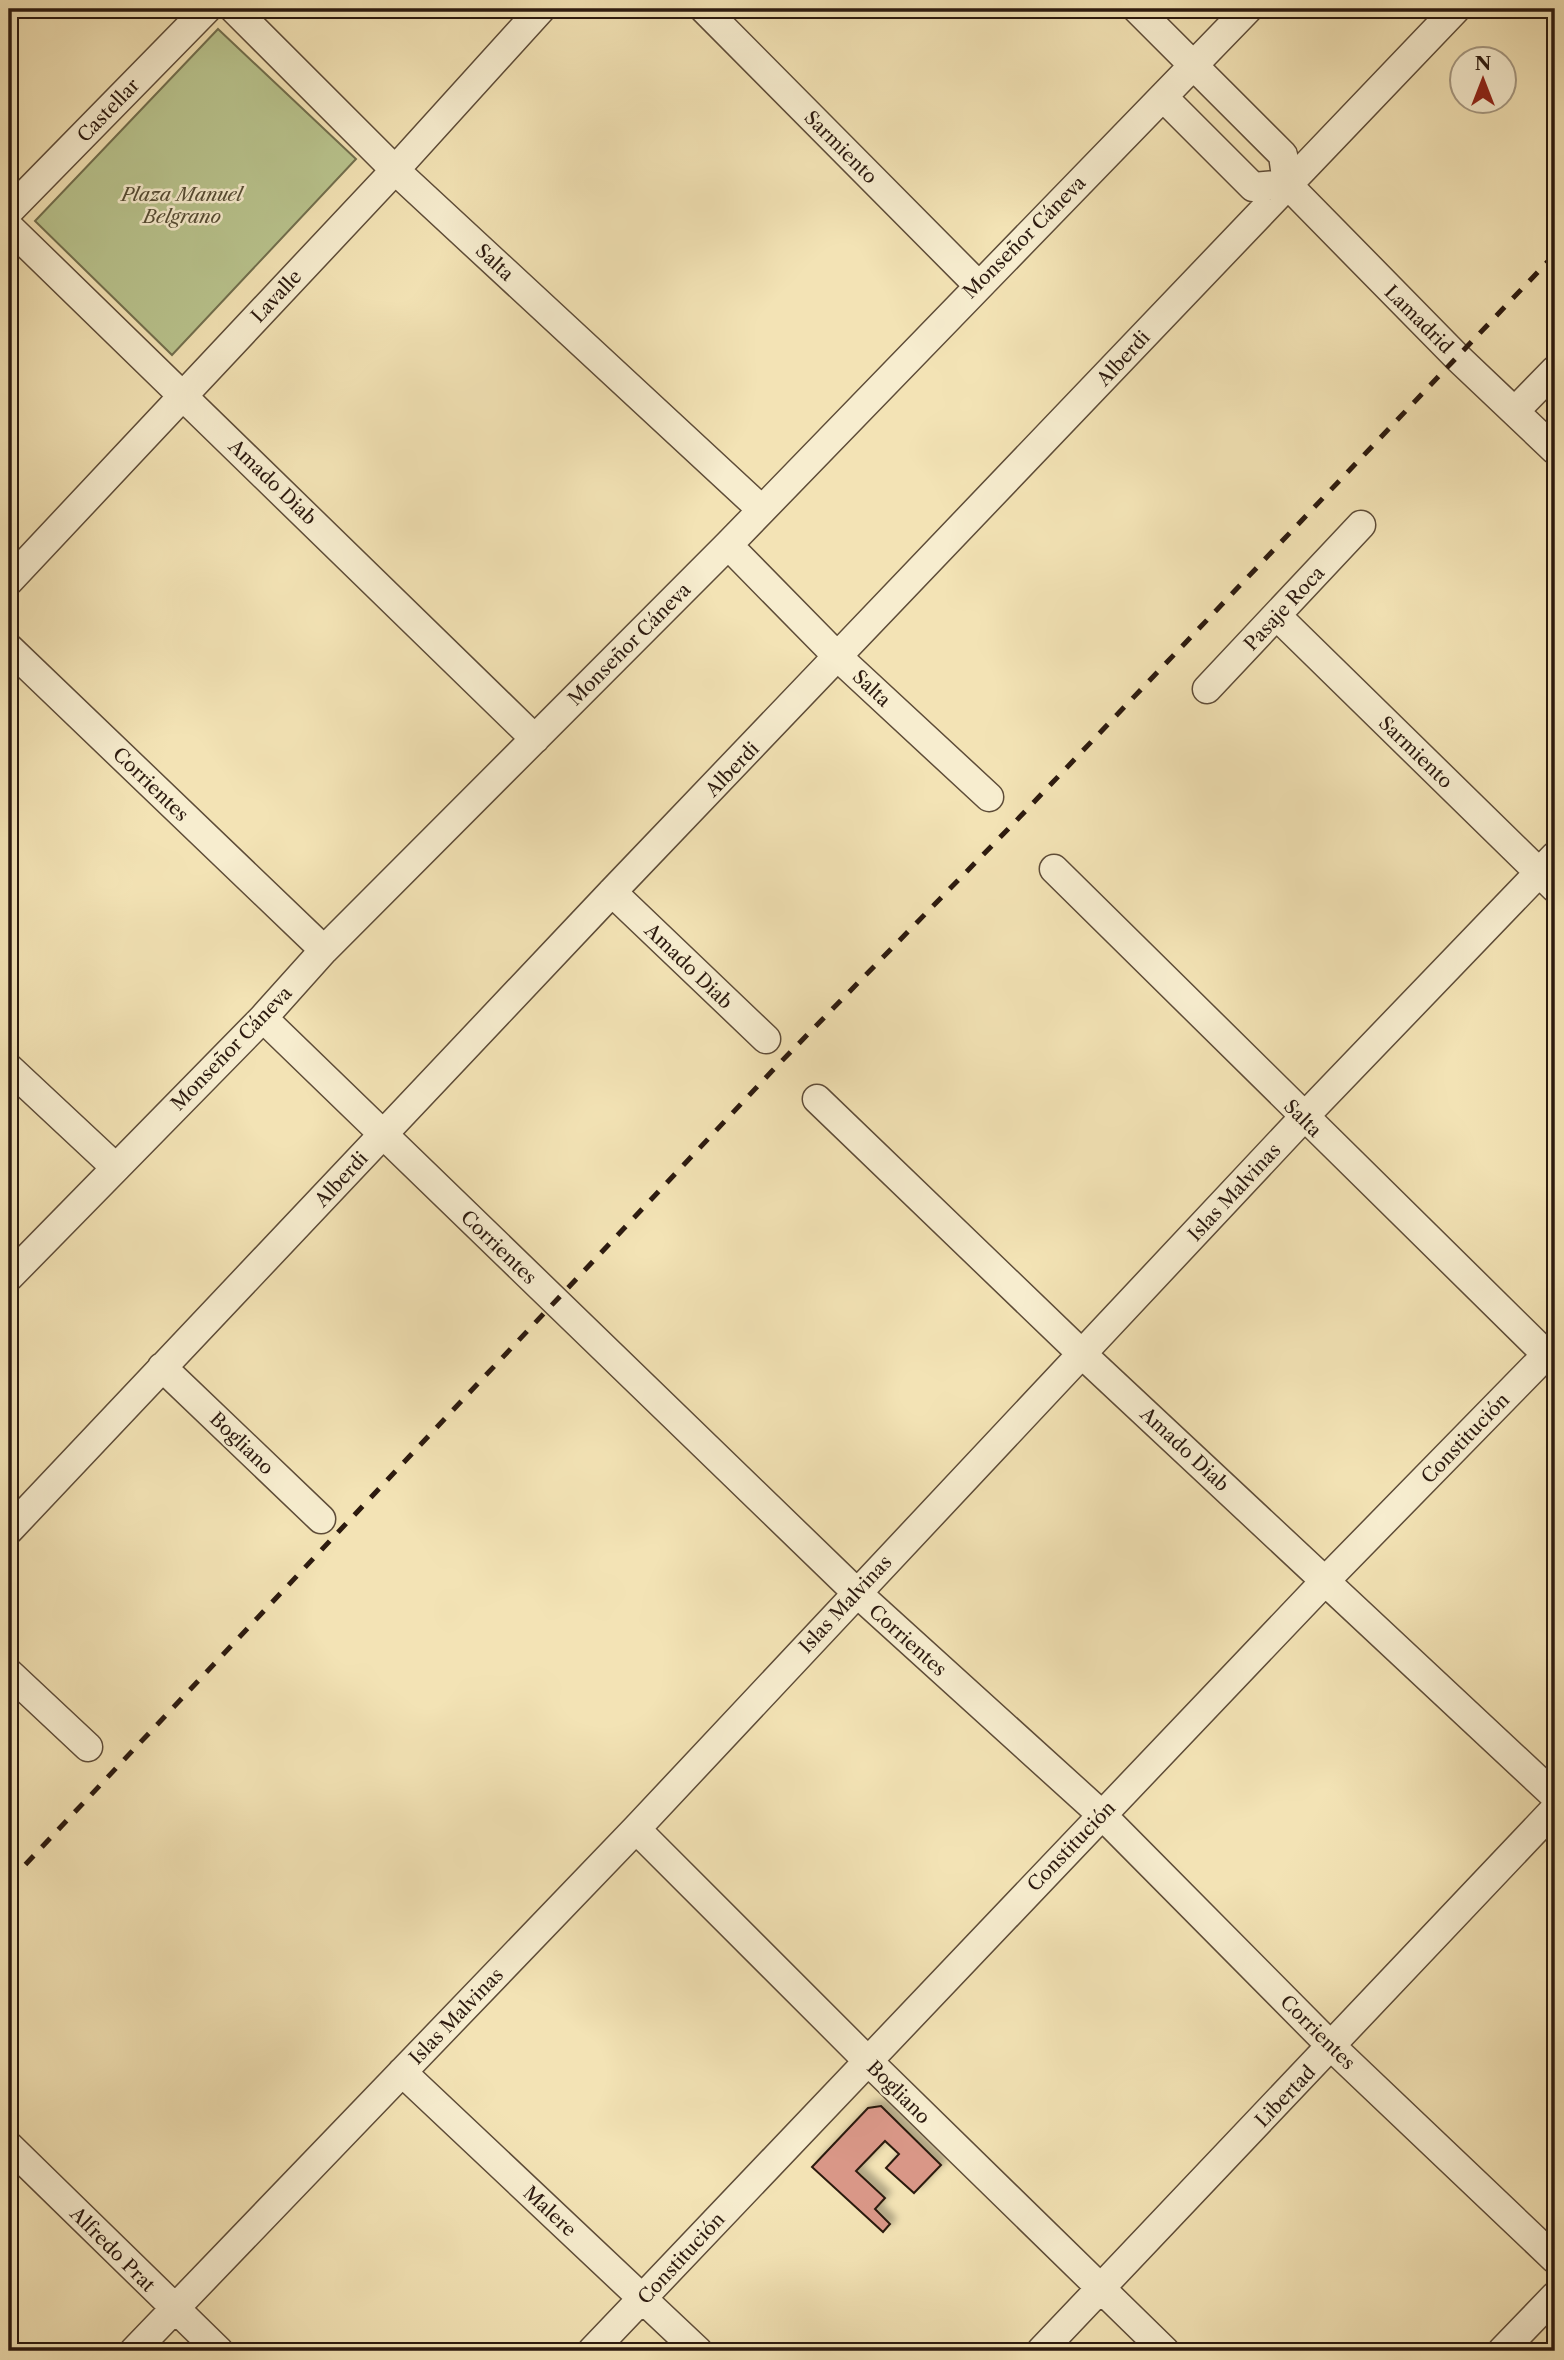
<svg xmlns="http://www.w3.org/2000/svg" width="1564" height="2360" font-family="'Libre Caslon Text',serif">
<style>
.green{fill:#b9c48e;stroke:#726f4e;stroke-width:2}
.building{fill:#d99787;stroke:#2c1a0f;stroke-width:2;filter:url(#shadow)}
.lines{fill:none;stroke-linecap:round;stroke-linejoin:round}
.minor-casing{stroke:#5e4c38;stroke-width:31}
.minor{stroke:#f7edcf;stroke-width:28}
.rail{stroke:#2c1a0f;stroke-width:5;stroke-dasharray:12 12;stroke-linecap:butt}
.labels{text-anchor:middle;stroke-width:5;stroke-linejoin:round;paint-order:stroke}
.street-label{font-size:19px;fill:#2c1a0f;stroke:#f7edcf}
.park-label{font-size:19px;font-style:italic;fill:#564d35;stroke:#f7edcf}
</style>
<defs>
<filter id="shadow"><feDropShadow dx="6" dy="-6" stdDeviation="3.5" flood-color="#0004"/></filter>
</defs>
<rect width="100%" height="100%" fill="#f3e3b5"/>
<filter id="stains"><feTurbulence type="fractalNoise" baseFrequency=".00286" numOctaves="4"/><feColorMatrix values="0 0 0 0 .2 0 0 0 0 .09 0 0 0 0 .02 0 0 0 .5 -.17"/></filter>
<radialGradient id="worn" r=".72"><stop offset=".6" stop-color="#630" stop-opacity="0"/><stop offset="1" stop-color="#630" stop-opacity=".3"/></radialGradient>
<path class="green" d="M218,29L356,159L172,355L35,221Z"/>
<path class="building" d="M881,2106L941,2165L914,2193L886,2168L899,2154L885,2141L856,2171L885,2198L875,2209L890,2224L883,2232L812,2167L868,2108Z"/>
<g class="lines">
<defs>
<path id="minor" d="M234,9L395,170L762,510
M704,9L977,284
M1137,9L1283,155L1287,184L1457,357L1555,450
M1163,97L1253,187L1287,184
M9,211L207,9
M9,227L535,739
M1515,411L1555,370
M728,545L839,658L989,797
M9,581L395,170L541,9
M1277,616L1555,888
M9,648L324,950
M1207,689L1361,525
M1054,869L1555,1363
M612,892L766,1039
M263,1018L856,1592L1102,1815L1332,2047L1555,2259
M9,1068L115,1167
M817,1099L1082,1354L1555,1796
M9,1277L263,1018L324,950L728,545L1248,9
M162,1367L321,1519
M9,1530L612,892L1456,9
M9,1673L88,1747
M636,1829L867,2060L1165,2351
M402,2072L698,2351
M9,2146L219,2351
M134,2351L636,1829L1303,1118L1555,856
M592,2351L1327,1579L1555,1346
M1041,2351L1555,1809
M1502,2351L1555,2296"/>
</defs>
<use href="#minor" class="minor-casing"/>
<use href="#minor" class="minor"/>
<path class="rail" d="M9,1882L772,1071L1015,822L1555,254"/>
</g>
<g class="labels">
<g class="street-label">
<text transform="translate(108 110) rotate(-46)" y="7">Castellar</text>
<text transform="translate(841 147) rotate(45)" y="7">Sarmiento</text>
<text transform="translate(1024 237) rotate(-45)" y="7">Monseñor Cáneva</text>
<text transform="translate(495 262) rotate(43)" y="7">Salta</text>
<text transform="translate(276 296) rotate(-47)" y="7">Lavalle</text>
<text transform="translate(1419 319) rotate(45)" y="7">Lamadrid</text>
<text transform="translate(1123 358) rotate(-47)" y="7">Alberdi</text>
<text transform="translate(273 482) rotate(44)" y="7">Amado Diab</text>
<text transform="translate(1284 608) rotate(-47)" y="7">Pasaje Roca</text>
<text transform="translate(629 644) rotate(-45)" y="7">Monseñor Cáneva</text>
<text transform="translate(872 688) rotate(43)" y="7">Salta</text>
<text transform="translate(1416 752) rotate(44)" y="7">Sarmiento</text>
<text transform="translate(732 769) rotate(-46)" y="7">Alberdi</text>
<text transform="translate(151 784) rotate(44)" y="7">Corrientes</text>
<text transform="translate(689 966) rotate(44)" y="7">Amado Diab</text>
<text transform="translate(231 1048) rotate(-46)" y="7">Monseñor Cáneva</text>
<text transform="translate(1303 1118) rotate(45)" y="7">Salta</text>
<text transform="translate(341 1179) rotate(-47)" y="7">Alberdi</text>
<text transform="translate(1234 1192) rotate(-47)" y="7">Islas Malvinas</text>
<text transform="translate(499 1247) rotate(44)" y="7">Corrientes</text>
<text transform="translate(1465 1438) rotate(-46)" y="7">Constitución</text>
<text transform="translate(242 1443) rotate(44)" y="7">Bogliano</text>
<text transform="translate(1185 1449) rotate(43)" y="7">Amado Diab</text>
<text transform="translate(845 1604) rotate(-47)" y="7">Islas Malvinas</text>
<text transform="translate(908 1640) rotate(42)" y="7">Corrientes</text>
<text transform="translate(1071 1846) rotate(-46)" y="7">Constitución</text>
<text transform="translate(456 2016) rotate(-46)" y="7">Islas Malvinas</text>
<text transform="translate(1318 2032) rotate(45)" y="7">Corrientes</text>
<text transform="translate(899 2092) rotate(45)" y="7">Bogliano</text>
<text transform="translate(1285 2096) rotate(-46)" y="7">Libertad</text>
<text transform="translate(550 2211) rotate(43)" y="7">Malere</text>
<text transform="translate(113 2249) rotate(45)" y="7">Alfredo Prat</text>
<text transform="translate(681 2258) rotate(-47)" y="7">Constitución</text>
</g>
<g class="park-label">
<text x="182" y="201">Plaza Manuel<tspan x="182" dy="22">Belgrano</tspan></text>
</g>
</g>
<rect width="1564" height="2360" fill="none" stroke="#f3e3b5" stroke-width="35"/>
<rect x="10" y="10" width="1543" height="2339" fill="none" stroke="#2c1a0f" stroke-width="3.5"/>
<rect x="18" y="18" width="1529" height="2325" fill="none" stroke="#2c1a0f" stroke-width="2"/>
<g transform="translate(1483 80)"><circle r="33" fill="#f7edcf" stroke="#a69982" stroke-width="2"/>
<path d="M0-5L12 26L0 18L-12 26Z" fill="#8f2418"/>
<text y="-10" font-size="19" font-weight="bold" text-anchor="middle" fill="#2c1a0f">N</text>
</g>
<rect width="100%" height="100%" filter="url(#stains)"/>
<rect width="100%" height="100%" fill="url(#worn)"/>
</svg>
